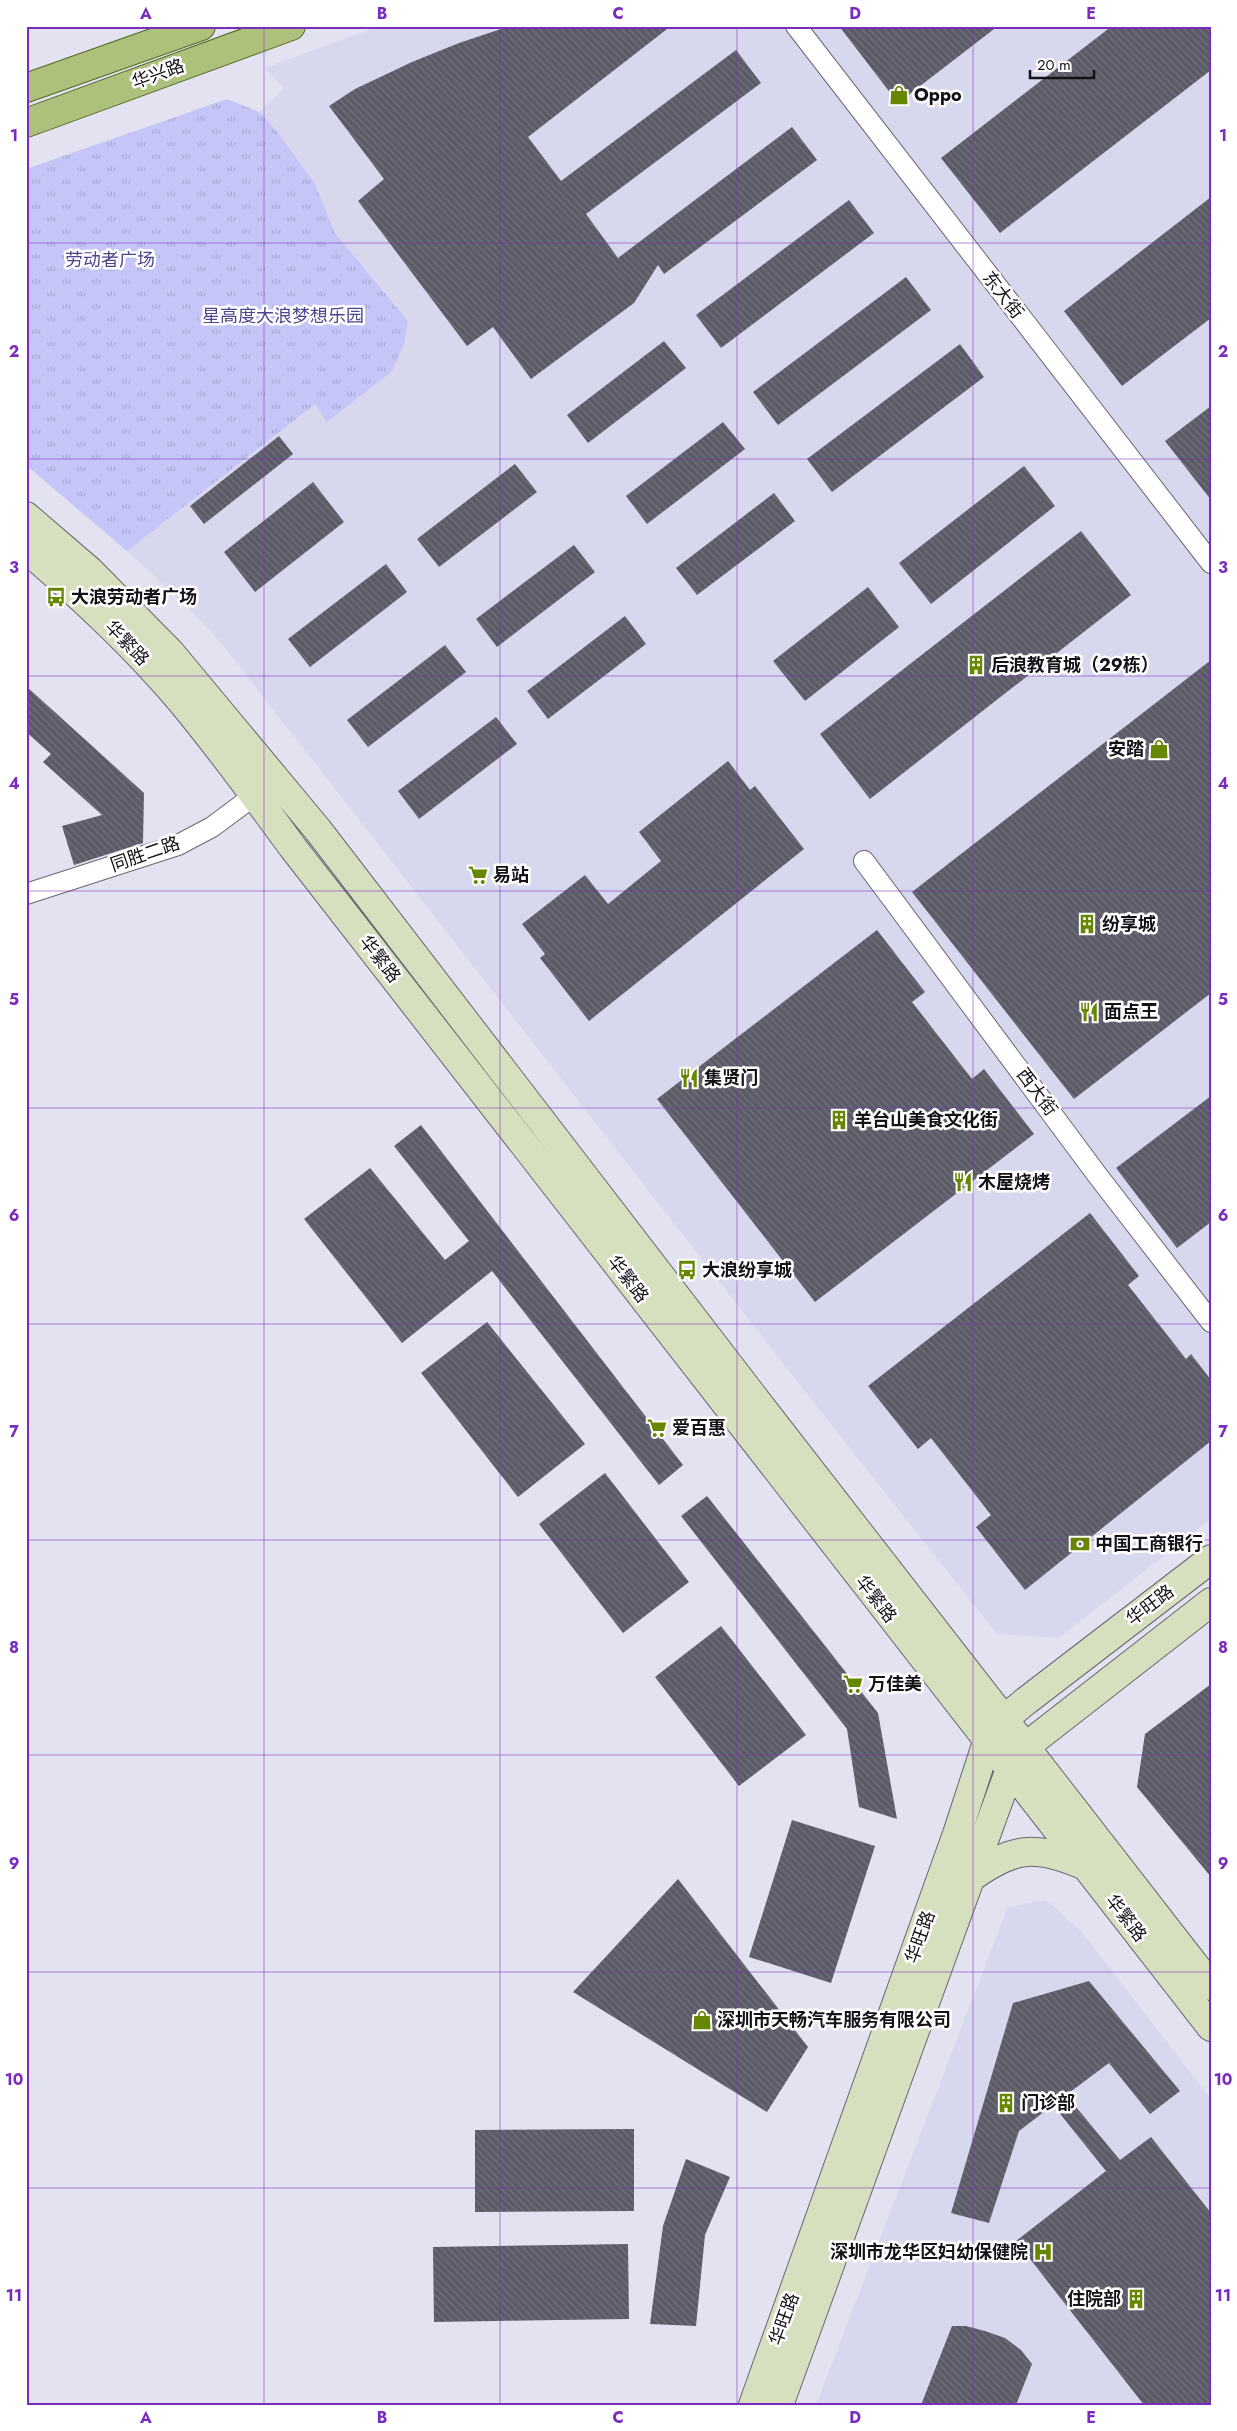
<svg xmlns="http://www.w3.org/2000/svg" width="1237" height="2431" font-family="Jost,'Noto Sans SC',sans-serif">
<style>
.built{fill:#d7d7ed}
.park{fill:url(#park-tufts)}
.building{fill:url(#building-back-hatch)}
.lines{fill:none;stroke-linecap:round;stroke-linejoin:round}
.street-casing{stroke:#676774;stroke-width:22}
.secondary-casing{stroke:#676774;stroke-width:30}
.primary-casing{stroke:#536920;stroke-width:30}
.street{stroke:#fff;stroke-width:20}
.secondary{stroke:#d6e0be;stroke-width:28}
.primary{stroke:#adc17c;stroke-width:28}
.grid{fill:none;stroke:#7b2cbf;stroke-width:1;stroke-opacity:0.55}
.labels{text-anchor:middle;stroke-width:5;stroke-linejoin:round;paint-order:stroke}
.street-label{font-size:18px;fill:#121318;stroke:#fff}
.poi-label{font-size:18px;font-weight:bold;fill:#121318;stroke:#fff;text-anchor:start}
.park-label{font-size:18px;fill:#4b468d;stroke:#fff}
.neatline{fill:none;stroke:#7b2cbf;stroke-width:2}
.grid-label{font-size:16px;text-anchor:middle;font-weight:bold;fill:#7b2cbf}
</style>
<defs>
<pattern id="park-tufts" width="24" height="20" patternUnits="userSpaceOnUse" patternTransform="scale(1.25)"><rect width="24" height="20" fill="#c5c6f7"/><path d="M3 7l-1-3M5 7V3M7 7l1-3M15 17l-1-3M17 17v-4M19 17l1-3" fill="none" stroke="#a8a9d3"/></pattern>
<pattern id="building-back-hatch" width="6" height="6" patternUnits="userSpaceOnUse" patternTransform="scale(1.25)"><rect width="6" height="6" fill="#5a5b67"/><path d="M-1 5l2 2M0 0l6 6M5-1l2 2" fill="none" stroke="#72727c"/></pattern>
</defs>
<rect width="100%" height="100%" fill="#e2e2f1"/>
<path class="built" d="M380,26H1211V1519L1059,1638L997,1634L807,1394L219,640L177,597L127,551L315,404L328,421L408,321L335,233L314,182L275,129L259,112L284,88L265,68Z
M1046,1900L1081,1931L1211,2099V2405H816L1008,1907Z"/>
<path class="park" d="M227,99L259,112L275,129L314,182L335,233L408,321L404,344L392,371L327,422L315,404L127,551L26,465V169Z"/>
<path class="building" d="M510,26H671L528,137L561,181L736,50L761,83L586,214L618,258L792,127L817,160L664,274L658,265L634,303L531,379L493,327L467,346L358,201L384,179L329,106L355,89L412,62L459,43Z
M839,26H998L898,103Z
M1112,26H1211V70L1000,233L941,158Z
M1211,197V318L1122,386L1064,311Z
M849,200L874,233L721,348L696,315Z
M906,277L931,310L778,425L753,392Z
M664,341L686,368L588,443L567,415Z
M960,344L984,377L832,492L807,459Z
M1211,406V500L1165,441Z
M723,422L745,449L647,524L626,496Z
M279,436L293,454L204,524L190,506Z
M515,464L537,492L439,567L417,539Z
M1024,466L1055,506L931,604L899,563Z
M313,482L344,522L255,592L224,552Z
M774,493L795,521L697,595L676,568Z
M1081,531L1131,595L870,799L820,734Z
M574,545L595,572L497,647L476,619Z
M386,564L407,592L310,667L288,639Z
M868,587L899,627L805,701L773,661Z
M625,616L646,644L548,719L527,691Z
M445,645L466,672L368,747L347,720Z
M1211,660V993L1074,1099L912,892Z
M26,686L144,793L143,843L74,865L62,826L102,815L43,762L51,754L26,732Z
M496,717L517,744L419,819L398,791Z
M728,761L750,790L755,786L804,849L589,1021L540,958L545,954L522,924L585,875L608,904L661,861L639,832Z
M877,930L925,992L912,1002L972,1079L984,1069L1034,1134L815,1302L657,1099Z
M1211,1096V1222L1177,1248L1116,1168Z
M421,1125L683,1465L659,1485L492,1271L402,1343L304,1219L370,1168L445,1260L469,1241L394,1146Z
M1090,1213L1139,1276L1128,1285L1186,1359L1191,1354L1211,1380V1441L1025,1590L976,1527L991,1515L931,1438L918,1449L868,1386Z
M487,1322L585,1444L518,1497L421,1373Z
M605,1473L689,1582L623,1633L539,1524Z
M707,1496L878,1713L897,1819L859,1807L847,1729L681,1516Z
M721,1626L806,1735L739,1786L655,1677Z
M1211,1684V1877L1137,1787L1145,1734Z
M792,1820L875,1846L831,1983L749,1957Z
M678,1879L808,2047L767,2112L573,1992Z
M1089,1981L1180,2091L1150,2114L1109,2063L1066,2095L1120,2160L1151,2137L1211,2213V2405H1144L1016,2241L1106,2171L1053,2105L1019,2131L989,2223L951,2213L1013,2003Z
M634,2129V2211L475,2212V2130Z
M686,2159L730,2177L705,2235L696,2326L650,2324L663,2226Z
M628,2244L629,2319L434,2322L433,2247Z
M952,2326H966L985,2331L1005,2338L1021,2350L1032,2364L1016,2405H921Z"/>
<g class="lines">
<defs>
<path id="street" d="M796,26L1211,563
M864,861L1098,1176L1211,1322
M26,894L178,845L212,827L255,795"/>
<path id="secondary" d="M26,516L90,571L170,652L318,830L762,1408L1211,1986
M26,549C81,596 134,645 181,701C221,749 257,799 294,849L1211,2027
M969,1879C1013,1847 1034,1844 1085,1866
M753,2405L958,1831L987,1742L1004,1719L1026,1701L1211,1559
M779,2405L1010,1769L1025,1747L1211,1602"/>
<path id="primary" d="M26,88L201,26
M26,123L291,26"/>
</defs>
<use href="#street" class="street-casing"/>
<use href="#secondary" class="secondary-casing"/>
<use href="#primary" class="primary-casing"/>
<use href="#street" class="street"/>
<use href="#secondary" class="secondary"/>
<use href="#primary" class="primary"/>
</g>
<path class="grid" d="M264,26V2405M500,26V2405M737,26V2405M973,26V2405M26,243H1211M26,459H1211M26,676H1211M26,891H1211M26,1108H1211M26,1324H1211M26,1540H1211M26,1755H1211M26,1972H1211M26,2188H1211"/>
<defs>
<symbol id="shop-bare" viewBox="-9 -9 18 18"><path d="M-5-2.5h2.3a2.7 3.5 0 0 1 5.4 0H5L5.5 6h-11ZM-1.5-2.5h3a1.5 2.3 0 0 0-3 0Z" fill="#678702" stroke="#fff" stroke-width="2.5" paint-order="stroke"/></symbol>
<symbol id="bus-bare" viewBox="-9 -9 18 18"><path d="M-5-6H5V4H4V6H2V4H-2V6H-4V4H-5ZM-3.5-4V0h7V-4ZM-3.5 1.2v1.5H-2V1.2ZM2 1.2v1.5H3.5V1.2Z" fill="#678702" stroke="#fff" stroke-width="2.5" paint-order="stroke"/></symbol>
<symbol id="building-bare" viewBox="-9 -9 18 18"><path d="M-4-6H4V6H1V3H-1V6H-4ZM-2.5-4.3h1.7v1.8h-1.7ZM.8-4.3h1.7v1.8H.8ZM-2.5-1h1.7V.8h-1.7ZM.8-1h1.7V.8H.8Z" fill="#678702" stroke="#fff" stroke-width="2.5" paint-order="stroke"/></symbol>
<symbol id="supermarket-bare" viewBox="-9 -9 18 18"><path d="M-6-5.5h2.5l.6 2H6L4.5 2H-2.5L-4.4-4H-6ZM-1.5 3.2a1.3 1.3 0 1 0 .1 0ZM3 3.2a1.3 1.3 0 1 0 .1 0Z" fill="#678702" stroke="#fff" stroke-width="2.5" paint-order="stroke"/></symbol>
<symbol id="restaurant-bare" viewBox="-9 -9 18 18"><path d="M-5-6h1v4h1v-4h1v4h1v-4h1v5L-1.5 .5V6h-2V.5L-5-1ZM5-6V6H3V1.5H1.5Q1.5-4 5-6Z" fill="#678702" stroke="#fff" stroke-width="2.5" paint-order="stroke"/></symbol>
<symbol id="bank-bare" viewBox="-9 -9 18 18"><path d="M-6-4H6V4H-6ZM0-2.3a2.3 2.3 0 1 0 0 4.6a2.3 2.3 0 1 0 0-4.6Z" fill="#678702" stroke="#fff" stroke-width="2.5" paint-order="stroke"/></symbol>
<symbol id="hospital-bare" viewBox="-9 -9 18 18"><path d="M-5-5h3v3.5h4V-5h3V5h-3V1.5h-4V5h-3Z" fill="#678702" stroke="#fff" stroke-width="2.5" paint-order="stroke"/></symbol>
</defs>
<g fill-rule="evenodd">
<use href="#shop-bare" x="885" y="81" width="28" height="28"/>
<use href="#bus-bare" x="42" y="583" width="28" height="28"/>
<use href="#building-bare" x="962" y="651" width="28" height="28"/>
<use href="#shop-bare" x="1145" y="735" width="28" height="28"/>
<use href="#supermarket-bare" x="464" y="861" width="28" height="28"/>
<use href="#building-bare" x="1073" y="910" width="28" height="28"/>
<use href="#restaurant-bare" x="1075" y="998" width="28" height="28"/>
<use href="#restaurant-bare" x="675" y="1064" width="28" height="28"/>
<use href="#building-bare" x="825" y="1106" width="28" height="28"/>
<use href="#restaurant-bare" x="949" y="1168" width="28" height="28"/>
<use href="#bus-bare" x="673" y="1256" width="28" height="28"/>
<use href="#supermarket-bare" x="643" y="1414" width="28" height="28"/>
<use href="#bank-bare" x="1066" y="1530" width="28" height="28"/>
<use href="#supermarket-bare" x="839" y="1670" width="28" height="28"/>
<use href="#shop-bare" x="688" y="2006" width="28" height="28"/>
<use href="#building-bare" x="992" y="2089" width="28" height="28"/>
<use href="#hospital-bare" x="1029" y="2238" width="28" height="28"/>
<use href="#building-bare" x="1122" y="2285" width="28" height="28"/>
</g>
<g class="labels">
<g class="street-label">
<text transform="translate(158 74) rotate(-20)" y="6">华兴路</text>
<text transform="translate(1003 295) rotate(52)" y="6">东大街</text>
<text transform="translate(127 643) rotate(46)" y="6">华繁路</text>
<text transform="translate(145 854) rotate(-19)" y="6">同胜二路</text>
<text transform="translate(380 959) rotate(52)" y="6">华繁路</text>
<text transform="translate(1037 1092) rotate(53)" y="6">西大街</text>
<text transform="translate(628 1279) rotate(52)" y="6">华繁路</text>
<text transform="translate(876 1599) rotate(52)" y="6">华繁路</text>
<text transform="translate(1150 1605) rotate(-37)" y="6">华旺路</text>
<text transform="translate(1126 1918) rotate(52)" y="6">华繁路</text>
<text transform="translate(920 1937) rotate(-70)" y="6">华旺路</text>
<text transform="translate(784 2319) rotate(-70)" y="6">华旺路</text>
</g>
<g class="poi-label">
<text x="914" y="101">Oppo</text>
<text x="71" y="603">大浪劳动者广场</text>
<text x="991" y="671">后浪教育城（29栋）</text>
<text x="1144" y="755" text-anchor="end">安踏</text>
<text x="493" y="881">易站</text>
<text x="1102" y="930">纷享城</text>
<text x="1104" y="1018">面点王</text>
<text x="704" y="1084">集贤门</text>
<text x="854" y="1126">羊台山美食文化街</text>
<text x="978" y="1188">木屋烧烤</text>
<text x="702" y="1276">大浪纷享城</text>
<text x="672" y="1434">爱百惠</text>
<text x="1095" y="1550">中国工商银行</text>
<text x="868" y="1690">万佳美</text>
<text x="717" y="2026">深圳市天畅汽车服务有限公司</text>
<text x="1021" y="2109">门诊部</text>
<text x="1028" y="2258" text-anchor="end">深圳市龙华区妇幼保健院</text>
<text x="1121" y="2305" text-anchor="end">住院部</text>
</g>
<g class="park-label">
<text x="110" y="266">劳动者广场</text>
<text x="283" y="322">星高度大浪梦想乐园</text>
</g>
</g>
<rect width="1237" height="2431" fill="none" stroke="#ffffff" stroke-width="55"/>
<path d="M1030 70v8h64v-8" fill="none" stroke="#121318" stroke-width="2.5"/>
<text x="1037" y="70" font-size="15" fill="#121318" stroke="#ffffff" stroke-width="4" paint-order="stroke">20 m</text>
<rect x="28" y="28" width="1182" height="2376" class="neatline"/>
<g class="grid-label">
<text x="146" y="19">A</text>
<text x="382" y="19">B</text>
<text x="618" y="19">C</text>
<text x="855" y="19">D</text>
<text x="1091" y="19">E</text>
<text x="14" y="141">1</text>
<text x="1223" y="141">1</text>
<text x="14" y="357">2</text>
<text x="1223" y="357">2</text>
<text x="14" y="573">3</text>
<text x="1223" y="573">3</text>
<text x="14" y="789">4</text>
<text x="1223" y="789">4</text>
<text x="14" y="1005">5</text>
<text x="1223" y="1005">5</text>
<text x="14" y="1221">6</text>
<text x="1223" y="1221">6</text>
<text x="14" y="1437">7</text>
<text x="1223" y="1437">7</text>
<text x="14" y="1653">8</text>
<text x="1223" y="1653">8</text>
<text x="14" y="1869">9</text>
<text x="1223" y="1869">9</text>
<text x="14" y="2085">10</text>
<text x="1223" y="2085">10</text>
<text x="14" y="2301">11</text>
<text x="1223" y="2301">11</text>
<text x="146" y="2423">A</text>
<text x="382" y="2423">B</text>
<text x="618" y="2423">C</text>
<text x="855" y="2423">D</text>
<text x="1091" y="2423">E</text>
</g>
</svg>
